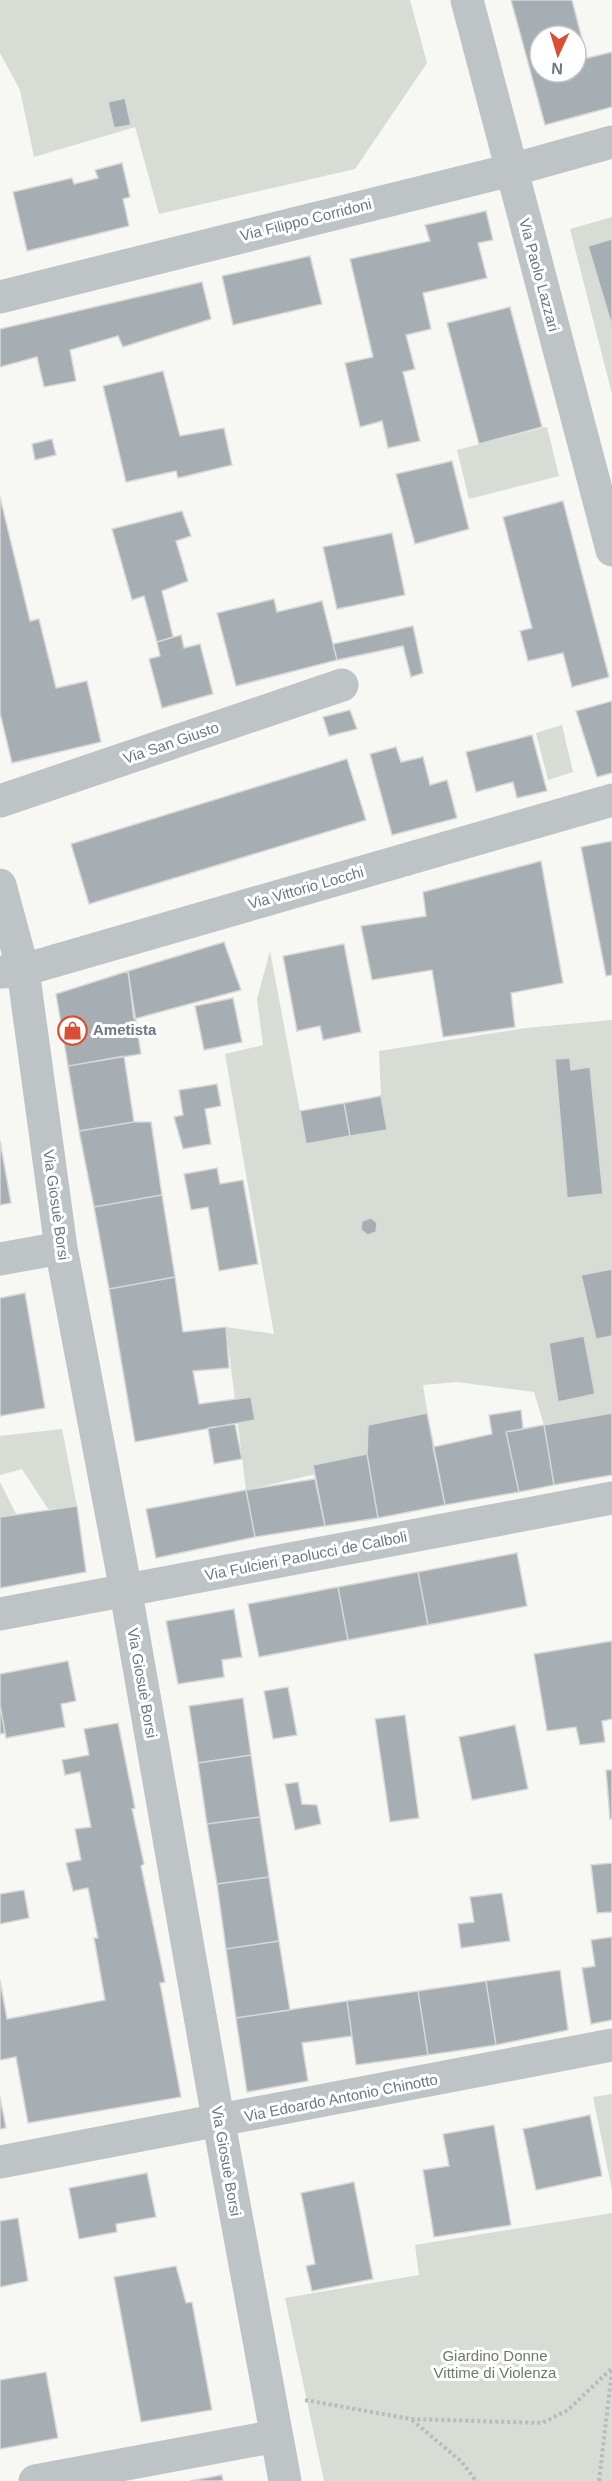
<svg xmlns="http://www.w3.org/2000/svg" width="612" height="2481" font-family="Arial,sans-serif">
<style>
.green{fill:#d7dcd4}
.building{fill:#a6aeb3;stroke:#d8d8d7;stroke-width:1.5;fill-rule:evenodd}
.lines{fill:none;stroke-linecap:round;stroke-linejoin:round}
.path{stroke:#b9bcbe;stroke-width:4;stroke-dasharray:3 3;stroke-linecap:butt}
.minor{stroke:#bec3c6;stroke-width:33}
.labels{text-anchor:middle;stroke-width:6;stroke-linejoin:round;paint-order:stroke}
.street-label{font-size:15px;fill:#687983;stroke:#fff}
.poi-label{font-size:15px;font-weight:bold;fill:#687983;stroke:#fff;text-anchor:start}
.park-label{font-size:15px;fill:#6c7b66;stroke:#fff}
</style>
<rect width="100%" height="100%" fill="#f7f7f4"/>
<path class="green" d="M0,0H410L427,63L355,169L159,214L135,127L34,157L20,90L0,53Z
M612,217V394L570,229Z
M547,427L559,476L469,499L457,450Z
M562,725L573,772L548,780L536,733Z
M270,951L300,1111L381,1096L379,1051L526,1028L612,1020V1413L544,1425L534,1392L457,1382L423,1385L433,1447L246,1490L226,1327L274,1334L225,1054L263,1045L257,999Z
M62,1429L77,1506L48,1509L22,1469L0,1475V1436Z
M0,1482L16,1514L0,1517Z
M612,2094V2190L593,2097Z
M612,2213V2481H324L285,2298L419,2275L415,2245Z"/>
<path class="building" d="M511,0H572L587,58L612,52V107L545,125ZM540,36H576V72H540Z
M125,98L131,125L114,128L108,102Z
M122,163L130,197L123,199L129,226L27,251L13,192L72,178L74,184L98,178L95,170Z
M486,211L493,240L478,243L487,278L423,293L431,329L406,335L415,369L403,372L420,441L388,448L382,421L360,427L345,363L373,357L350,259L430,241L425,225Z
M612,239V326L588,246Z
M310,256L322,304L233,325L222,276Z
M202,282L211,319L123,347L118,336L70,350L76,381L44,387L37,357L0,367V329Z
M510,307L542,427L479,444L447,323Z
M163,371L180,436L224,428L232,465L178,478L176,471L126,482L103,386Z
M52,439L56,455L35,460L32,444Z
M452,461L469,529L415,544L396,474Z
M0,497L30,621L39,619L56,688L87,681L101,742L12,763L0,713Z
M563,501L609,677L572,687L563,653L528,661L520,631L532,628L503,517Z
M182,511L191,536L176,541L188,581L162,591L173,637L157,642L144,596L132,600L112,529Z
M392,533L405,595L337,609L323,547Z
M274,599L277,612L322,601L337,660L236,686L217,613Z
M413,626L423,673L411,677L403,646L337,660L333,644Z
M181,635L184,648L200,644L213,694L162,708L149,659L160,656L157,642Z
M612,701V773L597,777L576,711Z
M350,710L357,729L329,736L323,717Z
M532,735L547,791L517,798L513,782L476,792L466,752Z
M396,747L401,762L423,757L430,785L447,780L457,818L392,835L370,754Z
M347,759L366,820L89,904L71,844Z
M612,841V975L606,976L581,847Z
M541,861L563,983L511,993L515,1027L443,1037L432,970L372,980L361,926L426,916L423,892Z
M224,942L241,990L134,1019L128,971Z
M344,944L361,1032L323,1040L320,1026L297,1031L283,956Z
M128,971L141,1054L68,1066L56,994Z
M233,998L242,1042L204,1050L195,1006Z
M124,1056L134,1122L79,1131L68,1066Z
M570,1058L571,1070L590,1067L603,1194L567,1198L555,1059Z
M217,1084L221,1106L205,1109L211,1144L183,1149L174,1117L183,1115L179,1090Z
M381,1096L387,1130L350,1136L344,1103Z
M344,1103L350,1136L306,1144L300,1111Z
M134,1122H151L162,1195L94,1207L79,1131Z
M0,1141L11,1203L0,1205Z
M217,1168L220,1184L243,1180L258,1264L219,1271L208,1207L191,1210L184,1174Z
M162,1195L175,1277L109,1289L94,1207Z
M371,1218L377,1223L376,1232L368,1235L361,1230L362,1221Z
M612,1269V1336L596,1339L581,1275Z
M175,1277L183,1332L226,1327L229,1368L193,1371L199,1404L251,1397L255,1420L135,1442L109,1289Z
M25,1293L45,1408L0,1416V1298Z
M584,1336L595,1394L558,1402L549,1343Z
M521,1410L523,1429L506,1432L519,1492L445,1505L433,1447L492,1434L489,1415Z
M427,1413L445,1505L378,1518L367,1454L368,1425Z
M612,1413V1475L554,1485L544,1425Z
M235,1424L242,1459L214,1464L208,1428Z
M544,1425L554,1485L519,1492L506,1432Z
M367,1454L378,1518L325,1526L313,1465Z
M315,1479L325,1526L255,1537L246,1490Z
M246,1490L255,1537L156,1558L146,1509Z
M77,1506L86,1572L0,1588V1517Z
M517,1553L527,1606L428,1625L418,1572Z
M418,1572L428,1625L348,1640L338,1587Z
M338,1587L348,1640L259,1657L248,1604Z
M234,1609L242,1657L222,1660L224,1677L178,1684L166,1621Z
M612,1641V1719L602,1721L605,1742L580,1745L576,1727L547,1731L534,1654Z
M68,1661L76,1701L61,1704L65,1727L6,1738L0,1705V1674Z
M288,1687L297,1735L273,1739L264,1691Z
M243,1698L251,1755L198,1763L189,1706Z
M0,1705L5,1733L0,1734Z
M405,1715L419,1818L390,1822L375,1719Z
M118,1723L135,1808L132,1809L144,1864L141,1866L165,1982L160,1983L181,2097L28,2123L16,2057L0,2060V1980L7,2019L105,2000L94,1938H98L88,1888L73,1891L66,1863L81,1860L75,1829L91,1827L80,1772L65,1775L62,1760L89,1755L84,1729Z
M515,1725L528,1789L472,1800L459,1737Z
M251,1755L260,1817L207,1824L198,1763Z
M606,1770H612V1819H610Z
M298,1782L302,1804L317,1805L321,1824L295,1830L285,1784Z
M260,1817L269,1877L217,1884L207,1824Z
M612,1863V1912L597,1913L591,1865Z
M269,1877L279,1941L226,1949L217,1884Z
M24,1890L29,1918L0,1924V1894Z
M502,1893L510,1941L461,1948L458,1924L474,1922L470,1897Z
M612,1937V2020L591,2024L582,1968L595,1966L591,1940Z
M279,1941L290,2010L236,2018L226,1949Z
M560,1970L568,2030L496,2045L486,1981Z
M486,1981L496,2045L428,2055L418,1991Z
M418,1991L428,2055L356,2065L347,2001Z
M347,2001L352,2036L302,2043L308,2081L247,2092L236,2018Z
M0,2097L6,2128L0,2129Z
M590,2115L602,2176L536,2190L523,2129Z
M494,2125L511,2225L434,2237L423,2170L449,2166L443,2134Z
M147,2173L156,2217L116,2224L117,2232L79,2239L69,2188Z
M354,2182L373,2279L312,2291L306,2266L315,2264L301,2193Z
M18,2218L28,2281L0,2287V2221Z
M176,2266L186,2303L192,2302L212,2410L141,2422L114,2277Z
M46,2372L58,2438L0,2449V2380Z
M222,2475L223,2481H190Z"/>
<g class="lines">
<path class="path" d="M305,2400L411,2419L542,2423L568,2410L612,2368
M412,2420L462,2462L476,2481
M599,2481L612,2370"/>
<path class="minor" d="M467,0L612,550
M0,297L511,170L612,142
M0,801L342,685
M0,885L23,970L61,1248L121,1564L214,2096L285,2481
M2,972L23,970L612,800
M0,1259L61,1248
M0,1614L612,1498
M0,2162L612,2045
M35,2481L276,2436"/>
</g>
<defs>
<symbol id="shop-ring" viewBox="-11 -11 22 22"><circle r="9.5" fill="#fff" stroke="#d84f33" stroke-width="1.5"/><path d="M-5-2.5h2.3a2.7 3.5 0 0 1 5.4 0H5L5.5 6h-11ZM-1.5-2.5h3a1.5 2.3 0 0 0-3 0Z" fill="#d84f33"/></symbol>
</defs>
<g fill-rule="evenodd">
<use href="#shop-ring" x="56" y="1014" width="33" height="33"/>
</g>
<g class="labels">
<g class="street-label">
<text transform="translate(306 220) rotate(-14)" y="5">Via Filippo Corridoni</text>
<text transform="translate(539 275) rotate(75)" y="5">Via Paolo Lazzari</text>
<text transform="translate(171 743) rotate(-19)" y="5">Via San Giusto</text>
<text transform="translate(306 888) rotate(-16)" y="5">Via Vittorio Locchi</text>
<text transform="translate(56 1205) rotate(82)" y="5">Via Giosuè Borsi</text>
<text transform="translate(306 1556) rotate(-11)" y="5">Via Fulcieri Paolucci de Calboli</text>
<text transform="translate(142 1683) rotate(80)" y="5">Via Giosuè Borsi</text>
<text transform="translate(341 2098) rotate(-11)" y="5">Via Edoardo Antonio Chinotto</text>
<text transform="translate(226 2161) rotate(80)" y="5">Via Giosuè Borsi</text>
</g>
<g class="poi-label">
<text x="93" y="1035">Ametista</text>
</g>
<g class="park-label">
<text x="495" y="2361">Giardino Donne<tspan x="495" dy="17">Vittime di Violenza</tspan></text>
</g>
</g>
<g transform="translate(558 54) rotate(184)"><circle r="28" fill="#ffffff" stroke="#c3c9cd" stroke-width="1.5"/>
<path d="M0-4.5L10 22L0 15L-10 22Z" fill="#d84f33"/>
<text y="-9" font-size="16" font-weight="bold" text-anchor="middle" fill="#687983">N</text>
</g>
</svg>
